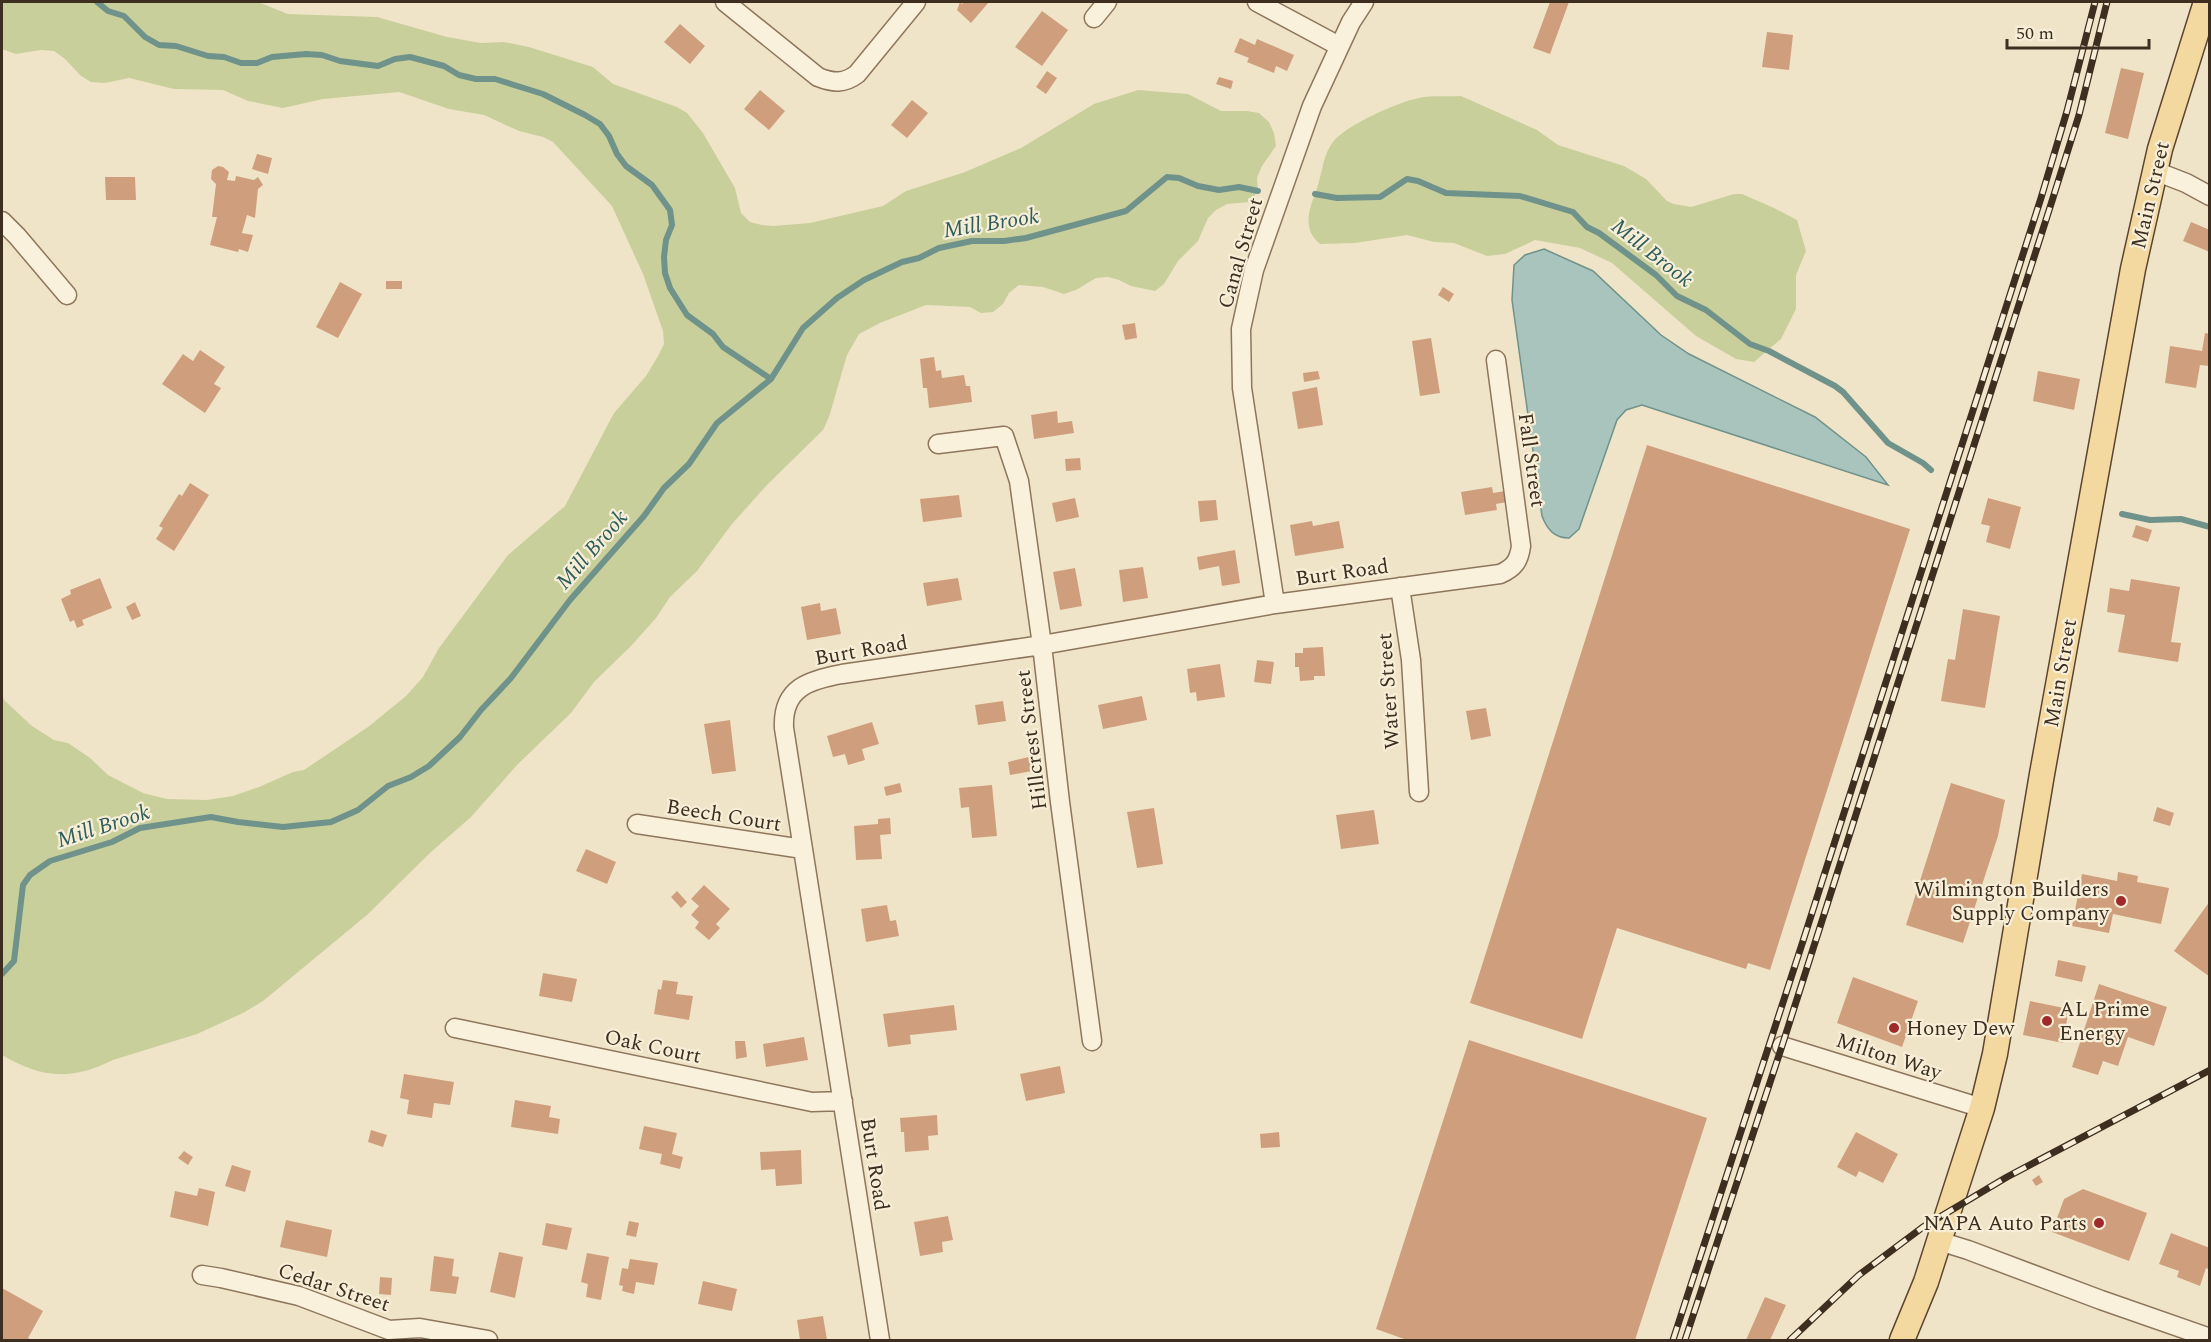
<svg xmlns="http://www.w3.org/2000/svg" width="2211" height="1342" font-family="Spectral,serif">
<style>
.green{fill:#c9cf9b}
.water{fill:#a9c4bc;stroke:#6f938a;stroke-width:1.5}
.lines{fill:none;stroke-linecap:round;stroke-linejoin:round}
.stream{stroke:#6f938a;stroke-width:6}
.building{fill:#cf9f7d}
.minor-casing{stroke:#8d765c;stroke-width:21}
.major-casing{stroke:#5b4430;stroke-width:27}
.minor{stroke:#faf1dc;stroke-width:18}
.major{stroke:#f3d9a0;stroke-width:24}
.rail-casing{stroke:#3d2e20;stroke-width:7}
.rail{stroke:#f7eed8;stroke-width:4.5;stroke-dasharray:14;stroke-linecap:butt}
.poi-dot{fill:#9e2a2b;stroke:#f7eed8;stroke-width:2}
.labels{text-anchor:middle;stroke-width:4.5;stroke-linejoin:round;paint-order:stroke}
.street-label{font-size:21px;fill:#3d2e20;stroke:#f7eed8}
.poi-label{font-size:21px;fill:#3d2e20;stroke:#f7eed8;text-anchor:end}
.water-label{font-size:22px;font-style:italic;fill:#2f5d5a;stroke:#f7eed8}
</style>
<rect width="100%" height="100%" fill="#f0e4c8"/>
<path class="green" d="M2,2H258L288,14L377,17L447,37L481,43L504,42L529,47L593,67L613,84L677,107L687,113L703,133L735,188L741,213L750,222L762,225L773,226L810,223L883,206L906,191L965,172L1021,148L1094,104L1138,90L1188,94L1221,111H1247L1259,113L1269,122L1274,133L1276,146L1262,166L1257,178L1258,191L1250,202L1227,204L1216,210L1208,218L1198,241L1178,261L1164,284L1155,291L1131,286L1119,280L1108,277L1096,278L1076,290L1064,294L1043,287L1019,285L1009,293L1003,304L993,312L981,313L970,307L926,305L880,323L859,334L847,355L829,417L823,430L767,485L732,524L697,571L670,597L656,618L631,646L594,682L571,713L517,765L471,817L431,852L367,915L263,1001L243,1013L197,1034L113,1060C71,1081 41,1078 2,1055V692L4,700L32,726L54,740L68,743L90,758L108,775L143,793L167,799L207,800L233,796L259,787L293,772L304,770L368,727L406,696L423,677L439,648L508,555L565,506L614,413L646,376L658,356L664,344L663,331L643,274L612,206L553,142L543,137L519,131L484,115L449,109L399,92L323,99L283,108L248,101L223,90L174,89L129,78L105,83L91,82L81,76L65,59L54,51L41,50L16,54L2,49Z
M1461,96L1537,130L1558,145L1624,166L1646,179L1667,201L1674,204L1691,207L1734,194H1742L1774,208L1797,220L1806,251L1796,275V309L1781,339L1754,362L1736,359L1696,336L1612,263L1580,248L1535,240L1505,254L1487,256L1454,243L1434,242L1407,235L1355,243L1320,244C1303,230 1308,212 1315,194C1322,177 1322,156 1333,142C1346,125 1398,102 1419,98C1432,95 1448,97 1461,96Z"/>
<path class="water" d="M1544,249L1593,271L1661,335L1689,354L1815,417L1866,457L1888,485L1642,405L1626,410L1617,420L1579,529L1569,538C1554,538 1547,529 1542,516L1512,300L1514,265L1525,255Z"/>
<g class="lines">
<path class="stream" d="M97,2L108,11L124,16L145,37L159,45L176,46L208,56L224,57L241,63H257L272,57L306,54L322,55L340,61L378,66L395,59L410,57L444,66L459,75L476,79H495L543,94L585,115L600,124L609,136L617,154L626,166L652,185L670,210L672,225L666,240L664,257L665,273L670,288L687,315L713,334L723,347L771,379
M1315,194L1337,198L1380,197L1407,179L1418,181L1446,193L1520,196L1573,212L1587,227L1599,233L1656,275L1677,296L1706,310L1750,344L1769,351L1835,386L1843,392L1888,443L1923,463L1931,470
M2122,514L2150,520L2181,519L2210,527
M2,974L14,961L23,885L30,875L50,861L112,842L140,828L211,817L238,822L283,827L331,822L358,810L388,786L411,777L429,766L460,737L481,710L511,678L570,600L644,516L664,488L689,464L717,423L771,379L803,328L837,298L864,280L902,262L919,258L939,248L972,241H1004L1026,238L1126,211L1167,177L1179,178L1198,186L1219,190L1239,187L1258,191"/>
</g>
<path class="building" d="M960,2L962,4L965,2H989L971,23L957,10Z
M1550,2H1569L1550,54L1533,48Z
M1042,11L1068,30L1042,66L1015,47Z
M680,24L705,46L690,64L664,42Z
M1767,32L1793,35L1789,70L1762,67Z
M1240,38L1255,45L1257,39L1294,55L1287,71L1276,66L1274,73L1247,62L1249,58L1234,52Z
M2121,68L2144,73L2128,139L2105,133Z
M1047,71L1057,78L1046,94L1036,87Z
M1219,77L1233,81L1231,89L1216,84Z
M760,90L785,111L769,130L744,109Z
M912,100L928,113L907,138L891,125Z
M257,154L272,158L268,174L252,169Z
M218,166L223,167L229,172L227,180L235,181L236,176L254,180L258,177L263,185L258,189L255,218L247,215L242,233L253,235L248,252L239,249L238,252L210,245L217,217H212L216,184L211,179L212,170Z
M105,177H135L136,200H106Z
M2191,222L2210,230V252L2183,241Z
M386,281H402V289H386Z
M340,282L362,294L338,338L316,327Z
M1443,287L1454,294L1449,302L1438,295Z
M1135,323L1137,338L1125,340L1122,325Z
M2205,333L2210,334V366L2200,365L2196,388L2165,383L2170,346L2202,351Z
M1431,338L1440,393L1420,396L1412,341Z
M200,350L225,367L214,384L221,388L205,413L162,384L183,354L193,361Z
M934,357L936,371L941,370L942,378L964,375L966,386H970L972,402L929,408L927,388H923L920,359Z
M1318,371L1320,379L1304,382L1303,373Z
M2038,371L2080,379L2074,410L2033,401Z
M1317,387L1323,425L1298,429L1292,392Z
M1057,411L1058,423L1072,421L1074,433L1034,439L1031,415Z
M1647,445L1910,529L1770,970L1748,963L1746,969L1617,928L1582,1039L1470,1003Z
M1080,458L1081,470L1066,471L1065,459Z
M190,483L209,495L174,551L156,539L163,528L159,526L179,494L182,496Z
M1492,487L1493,493L1505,491L1507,502L1496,504L1497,510L1465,515L1461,492Z
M959,495L962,517L923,522L920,499Z
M1075,498L1079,517L1056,522L1052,503Z
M1988,498L2021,507L2010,549L1986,542L1990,526L1981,524Z
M1216,500L1218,520L1200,522L1198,501Z
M1312,521L1313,526L1339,521L1344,548L1295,556L1290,525Z
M2136,525L2152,530L2148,542L2132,537Z
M1235,550L1240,583L1222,586L1219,566L1199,570L1197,557Z
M1143,567L1148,598L1123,602L1119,570Z
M1075,568L1082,606L1060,610L1053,572Z
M100,578L112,608L82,620L84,625L77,628L74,620L70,622L61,599L71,594L70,590Z
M958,578L962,600L927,606L923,583Z
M2131,579L2180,587L2171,642L2181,643L2178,662L2118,652L2125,615L2107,612L2110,588L2129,591Z
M135,602L141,616L132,620L126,607Z
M820,603L821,611L836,608L841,634L807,640L801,607Z
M1963,609L2000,616L1985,708L1941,701L1948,659L1955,660Z
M1323,647L1325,676H1314V680L1300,681L1299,667H1295V653H1303V648Z
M1257,660L1274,662L1271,684L1254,682Z
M1220,664L1225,697L1197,701L1196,692L1190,693L1187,669Z
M1142,696L1147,720L1103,729L1098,705Z
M1003,701L1006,721L978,725L975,705Z
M1486,708L1491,736L1471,740L1466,711Z
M730,720L736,771L712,774L704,724Z
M872,722L879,744L862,749L865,760L848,765L845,754L833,757L827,736Z
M1029,757L1032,771L1010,775L1008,762Z
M900,783L902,792L886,796L884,787Z
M1951,783L2005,800L1998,836L1963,943L1906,925Z
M992,785L997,836L972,838L969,807L961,808L959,788Z
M2157,807L2174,813L2170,826L2153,821Z
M1154,808L1163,864L1137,868L1127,812Z
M1374,810L1379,844L1341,849L1336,815Z
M890,818L891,834L880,835L882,859L856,860L854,826L878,824V819Z
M586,849L616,862L607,884L576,871Z
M2118,872L2138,876L2137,882L2169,888L2161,924L2113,914L2109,933L2072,926L2082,874L2117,881Z
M704,885L730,909L716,924L720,928L709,940L695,928L699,922L691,915L699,906L691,899Z
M677,891L687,902L681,908L671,897Z
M2210,901V977L2174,951Z
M887,905L890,921L896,920L899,936L866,942L861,909Z
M2058,960L2086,966L2082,982L2055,976Z
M543,973L577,979L572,1002L539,996Z
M1853,977L1918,1001L1902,1047L1837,1023Z
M663,980L678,982L676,994L693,996L689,1020L654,1014L658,989L661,990Z
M2099,984L2167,1007L2154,1046L2128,1037L2118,1066L2103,1061L2098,1075L2072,1067Z
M2030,1001L2069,1009L2063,1043L2023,1035Z
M954,1005L957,1030L910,1035L911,1044L888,1047L883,1014Z
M804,1037L808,1060L766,1067L763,1044Z
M1469,1040L1707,1118L1635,1340H1407L1376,1329Z
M735,1041H745L747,1057L736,1059Z
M1060,1066L1065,1093L1026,1101L1020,1074Z
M404,1074L454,1082L450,1105L434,1103L432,1118L407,1114L409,1100L400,1098Z
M515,1100L551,1106L549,1117L560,1119L558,1134L511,1127Z
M937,1115L938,1135L928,1136L929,1150L905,1152L904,1132H901L900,1118Z
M644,1126L677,1133L672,1154L683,1157L680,1169L660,1164L662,1154L639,1149Z
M371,1130L387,1135L383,1147L368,1142Z
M1279,1132L1280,1147L1261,1148L1260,1134Z
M1856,1132L1898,1154L1883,1183L1859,1171L1856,1177L1837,1167Z
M801,1150L802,1184L776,1186L775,1169L761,1170L760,1152Z
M184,1151L193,1157L188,1165L178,1158Z
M232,1165L251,1171L245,1192L225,1186Z
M2039,1175L2043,1182L2036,1186L2032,1180Z
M199,1188L215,1192L208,1226L170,1217L175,1191L197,1196Z
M2083,1189L2147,1213L2129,1261L2052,1232L2064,1199Z
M948,1216L953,1240L942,1242L943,1252L920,1256L914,1222Z
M286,1220L332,1230L327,1257L280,1247Z
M629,1221L639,1223L636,1237L626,1235Z
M546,1223L572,1228L567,1250L542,1245Z
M2171,1233L2210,1248V1270L2206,1268L2200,1286L2177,1277L2179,1271L2159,1264Z
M499,1252L523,1257L515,1298L490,1292Z
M587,1253L609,1257L601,1300L586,1297L588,1284L581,1282Z
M434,1256L454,1259L452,1276L459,1277L456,1294L430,1291Z
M630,1259L658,1263L654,1285L636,1282L634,1294L622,1291L623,1286L619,1285L622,1268L628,1269Z
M380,1277L392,1278L391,1295L379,1294Z
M703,1281L737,1289L732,1311L698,1304Z
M2,1288L43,1311L28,1338L32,1340H2Z
M1765,1297L1786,1305L1770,1340H1746Z
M823,1316L827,1340H800L797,1320Z"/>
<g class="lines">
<defs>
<path id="minor" d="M725,2L818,77C833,83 844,84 857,74L916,2
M1257,2L1339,46
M1094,18L1107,2
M2155,171L2186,183L2210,196
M2,221L17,236L67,295
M938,444L1004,436L1019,481L1042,645L1060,802L1092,1041
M1400,587L1411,660L1419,792
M1275,604L1242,388L1241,329L1254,270L1312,106L1351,22L1364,2
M637,824L803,849
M455,1028L812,1102L843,1101
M1782,1046L1982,1108
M1939,1241L1968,1250L2101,1300L2210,1338
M202,1275L221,1278L299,1296L389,1330L420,1328L488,1340
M880,1340L784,728C782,688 809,680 842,674L1042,645L1275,604L1500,574C1514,568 1519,561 1521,546L1496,360"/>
<path id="major" d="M1902,1340L1926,1282L1949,1210L1982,1108L1995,1054L2042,774L2133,269L2160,149L2206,2"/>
</defs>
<use href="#minor" class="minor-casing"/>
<use href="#major" class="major-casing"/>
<use href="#minor" class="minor"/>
<use href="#major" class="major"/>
<defs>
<path id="rail" d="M1673,1340L1803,941L2041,198L2067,111L2095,2
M1685,1340L1782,1046L2052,201L2079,115L2107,2
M1790,1340L1859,1275L1923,1227L2007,1177L2210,1070"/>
</defs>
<use href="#rail" class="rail-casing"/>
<use href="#rail" class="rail"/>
</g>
<g class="poi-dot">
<circle cx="2121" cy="901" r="6"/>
<circle cx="2047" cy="1021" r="6"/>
<circle cx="1894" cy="1028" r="6"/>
<circle cx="2099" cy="1223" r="6"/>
</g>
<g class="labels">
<g class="street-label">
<text transform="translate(2150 195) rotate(-77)" y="7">Main Street</text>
<text transform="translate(1240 253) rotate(-74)" y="7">Canal Street</text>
<text transform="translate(1532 460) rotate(82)" y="7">Fall Street</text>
<text transform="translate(1342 572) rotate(-8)" y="7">Burt Road</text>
<text transform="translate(861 650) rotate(-10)" y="7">Burt Road</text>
<text transform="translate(2060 673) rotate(-80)" y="7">Main Street</text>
<text transform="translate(1388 691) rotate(-94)" y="7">Water Street</text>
<text transform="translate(1031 740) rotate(-97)" y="7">Hillcrest Street</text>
<text transform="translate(724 815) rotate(9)" y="7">Beech Court</text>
<text transform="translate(653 1046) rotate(12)" y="7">Oak Court</text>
<text transform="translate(1889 1056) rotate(18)" y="7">Milton Way</text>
<text transform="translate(875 1164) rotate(81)" y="7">Burt Road</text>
<text transform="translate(334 1287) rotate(18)" y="7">Cedar Street</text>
</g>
<g class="poi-label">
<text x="2109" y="896">Wilmington Builders<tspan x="2109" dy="24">Supply Company</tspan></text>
<text x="2059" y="1016" text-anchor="start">AL Prime<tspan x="2059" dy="24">Energy</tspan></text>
<text x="1906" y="1035" text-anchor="start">Honey Dew</text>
<text x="2087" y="1230">NAPA Auto Parts</text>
</g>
<g class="water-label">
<text transform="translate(991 222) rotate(-9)" y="8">Mill Brook</text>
<text transform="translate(1653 252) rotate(38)" y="8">Mill Brook</text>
<text transform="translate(591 549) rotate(-49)" y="8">Mill Brook</text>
<text transform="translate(103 825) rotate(-18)" y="8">Mill Brook</text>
</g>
</g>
<rect width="2211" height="1342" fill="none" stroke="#3d2e20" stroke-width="6"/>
<path d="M2007 39v9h142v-9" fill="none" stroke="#3d2e20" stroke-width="3"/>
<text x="2016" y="39" font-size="18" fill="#3d2e20" stroke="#f7eed8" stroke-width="4.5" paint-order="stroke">50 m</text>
</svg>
